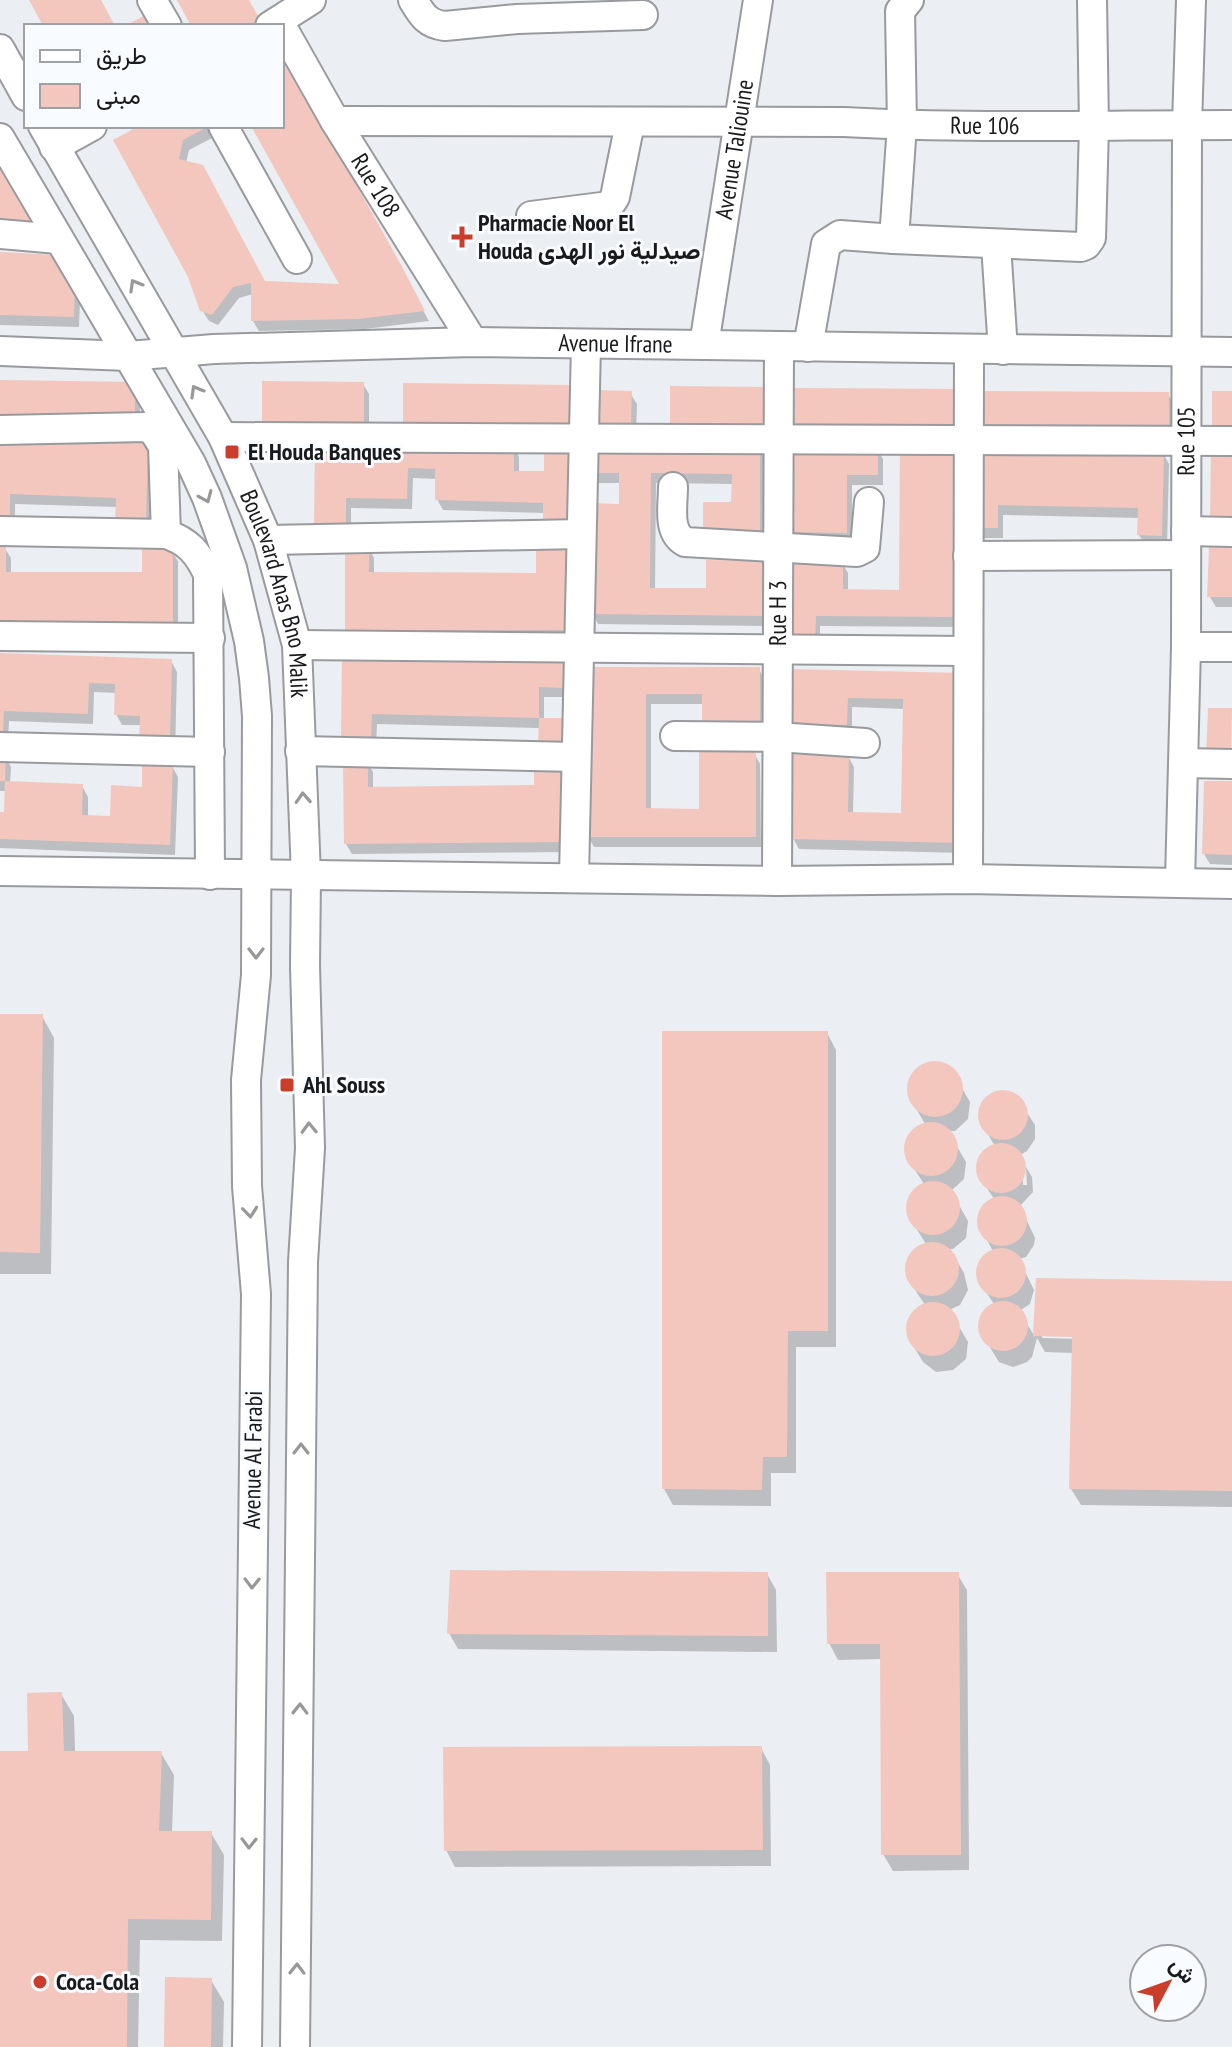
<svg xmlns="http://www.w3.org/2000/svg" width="1232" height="2047" font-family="'PT Sans Narrow',Vazirmatn,sans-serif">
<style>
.shadow{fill:#0003;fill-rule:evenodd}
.building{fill:#f3c7be}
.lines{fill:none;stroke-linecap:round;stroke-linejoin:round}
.minor-casing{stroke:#989a9e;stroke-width:32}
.minor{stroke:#fff;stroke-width:28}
.oneway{stroke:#989899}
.poi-dot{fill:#c93d2a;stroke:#f8fbff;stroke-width:3}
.labels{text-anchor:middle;stroke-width:6;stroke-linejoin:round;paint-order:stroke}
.street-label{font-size:24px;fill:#191a1c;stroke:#f8fbff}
.poi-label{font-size:24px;font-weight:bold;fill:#191a1c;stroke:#f8fbff;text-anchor:start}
</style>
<rect width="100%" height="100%" fill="#ebeef2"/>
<path class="shadow" d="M282,56L429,321L365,329L259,331L253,321V294L239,298L218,325L209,321L202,310L143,126H208L214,137L189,150L186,163L267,291L343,286L254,126H282Z
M0,255L56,256L80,299L79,327L0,325Z
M0,382L140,395V434Z
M363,384L369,394V434L270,433L264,422Z
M630,393L637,404L636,434H605L599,423Z
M1168,394L1174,405V444L993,443Z
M0,439L147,443L153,454L151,535L118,507L15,504V531L0,530Z
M317,442L513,446L519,457V473L546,474L568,448L574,458L573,540L545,513L443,510L437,499V479L413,478L412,509L351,508V537H322Z
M759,448L765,459V542L705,504H734V484L656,483L655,590H708L763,563L769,626L598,624L592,613L621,506V483H599L593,472Z
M792,448L877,449L883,459V485H852V543L798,542L792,531Z
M902,449L964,627L820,626V656L787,562L842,563L848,573V591L901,592Z
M977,449L1163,453L1169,464L1167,546L1145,545L1139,535L1140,518L1003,515V538H982Z
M0,547H4L11,558V574H144L171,551L178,561V640H0Z
M368,547L374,558V574L538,575L566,552L572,562V640H353L347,629Z
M1232,549V607H1216L1210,597Z
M0,655L171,661L177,672L175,753L142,725H122L116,714L117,693L94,692L93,724L9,721L8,744H0Z
M344,657L563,663L569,697H544V720H562L568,731V755L540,728L377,724L376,747L349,746L343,735Z
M588,669H759L765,680V733L710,732L704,722V704H651V810L701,811L754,753L760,764L761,847H594L588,836Z
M792,671L963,675L965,853L799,849L793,838L848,756L854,767L853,814L903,815L905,709L852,707V735L790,724Z
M0,756H5L11,767L10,783L82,786L88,797V817L112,819L172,766L178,777L175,855L0,848V814H6L7,791H0Z
M367,762L373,772V789L537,787L571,852L352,854L346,844Z
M1232,784V865L1210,864L1204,854Z
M0,1016H42L54,1038L51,1274H0Z
M827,1033L836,1050V1347H796V1473H771V1506L673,1505L664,1489Z
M927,1065H944L951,1069L970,1102L968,1119L955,1131H948L966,1162L964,1179L951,1191L968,1221L966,1238L953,1249L947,1250L954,1256L964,1273L968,1290L960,1305L949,1310L968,1342L966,1359L953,1370L936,1372L923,1362L908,1337L907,1330L912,1314L925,1305L912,1285L907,1269L911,1254L926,1244L909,1217L908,1200L918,1187L924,1184L907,1158V1142L916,1128L925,1124L910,1098V1081L914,1074Z
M1001,1092L1016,1096L1035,1125V1139L1027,1151L1020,1155L1025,1164H1022L1023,1185H1027L1026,1167L1032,1177L1033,1192L1020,1206L1035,1238L1034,1245L1026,1257L1019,1259L1034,1290L1030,1304L1019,1311L1035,1337L1038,1280L1232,1283V1507L1081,1505L1071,1489L1074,1353L1045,1352L1037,1338L1032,1357L1027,1362L1013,1367L999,1362L980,1331L982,1316L994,1304L982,1286L978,1270L985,1256L994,1253L983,1233L979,1218L986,1204L995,1200L981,1180L978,1165L985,1151L995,1146L984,1128L980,1112L987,1099ZM1042,1334L1082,1335V1339L1042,1338Z
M767,1574L776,1590L777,1652L458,1649L449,1633Z
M957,1574L967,1590L969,1870L893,1871L883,1854L882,1659L838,1660L829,1643Z
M61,1694L74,1716L75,1753H161L174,1775L172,1833H211L224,1855L222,1941L140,1940L138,2047H0V1753H30Z
M761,1748L770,1765L771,1866L455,1867L446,1850Z
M211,1980L224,2002L223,2047H166Z"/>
<path class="building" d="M29,0H101L115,26H43Z
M177,0H249L262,23L257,26H191Z
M151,12L158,26H125Z
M282,52L400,263L425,311L358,319L251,321V283L233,287L212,315L200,311L188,277L113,140L139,126H209L183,140L179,159L203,165L265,281L339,284L251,126H282Z
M0,162L38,226L0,225Z
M0,252L58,255L75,286L74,317L0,315Z
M0,380L135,382V424L0,422Z
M262,381L364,382V424L262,423Z
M403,383L570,385V427L403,425Z
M670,386L765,387V429L670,428Z
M794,388L961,389V431L794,430Z
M598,390L632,391L631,424H597Z
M984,391L1169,392V434L984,433Z
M1212,391H1232V433H1212Z
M0,437L148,441L146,525H115L116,498L10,494V521L0,520Z
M315,439L514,444V471H544V445L569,446L568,530L543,529V503L435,500V469L408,468L407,499L346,498V527H314Z
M591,444L760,446V532L703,531V502H731L732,474L651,473L650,588H706V560L765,561L764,616L590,614V503L619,504V473H591Z
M1211,445L1232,446V523H1210Z
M790,446L878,447V475H847V533L790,532Z
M900,447H960L959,617L816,616L815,646H785V560L843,561V589L899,590Z
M975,447L1164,451L1162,536L1137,535L1138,508L998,505V528H973Z
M0,545H6V572H142V549H173V630H0Z
M345,545H369V572L536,573V550H567V630H345Z
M1209,547H1232V597H1207Z
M0,653L172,659L170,743H139L140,716L114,715L115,684L89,683L88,714L4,711L3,734H0Z
M342,655L565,661L564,688L539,687V718H563V745H538L539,718L372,714L371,737L341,736Z
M586,667H760V723L702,722V694H646V808L699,809V751H756V837H586Z
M790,669L964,673L960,843L791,839L793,753L849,754L848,812L901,813L903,699L848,698L847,725L788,724Z
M1208,708H1232L1231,758H1206Z
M0,754H6L5,781H0Z
M343,760H368V787L534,785V762H565L566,842L344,844Z
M142,763L173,764L170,845L0,839V812H4L5,781L83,784L82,815L110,816L111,785L142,787Z
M1204,781H1232V855L1202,854Z
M0,1014H43L40,1253L0,1252Z
M662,1031H828V1331H788L787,1457H763L762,1490L662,1489Z
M907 1089a28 28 0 1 1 56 0a28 28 0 1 1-56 0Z
M978 1115a25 25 0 1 1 50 0a25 25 0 1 1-50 0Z
M904 1149a27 27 0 1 1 54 0a27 27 0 1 1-54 0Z
M976 1168a25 25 0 1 1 50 0a25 25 0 1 1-50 0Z
M906 1208a27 27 0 1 1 54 0a27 27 0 1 1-54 0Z
M977 1221a25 25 0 1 1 50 0a25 25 0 1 1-50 0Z
M905 1269a27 27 0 1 1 54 0a27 27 0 1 1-54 0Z
M976 1273a25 25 0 1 1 50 0a25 25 0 1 1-50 0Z
M1036,1278L1232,1281V1491L1069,1489L1072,1337L1033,1336Z
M978 1326a25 25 0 1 1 50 0a25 25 0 1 1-50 0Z
M906 1329a27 27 0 1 1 54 0a27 27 0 1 1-54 0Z
M450,1570L768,1572V1636L447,1634Z
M826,1572H959L961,1855H881L880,1644H827Z
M62,1692L64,1751H162L159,1831H212L211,1920L128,1919L127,2047H0V1751H28L27,1693Z
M762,1746L763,1850L444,1851L443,1747Z
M165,1977L212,1978L211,2047H164Z"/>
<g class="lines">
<defs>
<g id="minor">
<path d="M152,0L167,26"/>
<path d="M413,0C422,15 427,24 445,26L517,19L643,15"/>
<path d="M909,0L900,11L902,125L894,239L1081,247L1086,245L1091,238L1094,126L1092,0"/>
<path d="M270,26L311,0"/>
<path id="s1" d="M282,27L335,121L473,342"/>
<path d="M0,49L26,96"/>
<path id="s2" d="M335,121L844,122C973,129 1103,125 1232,125"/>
<path id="s3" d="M43,126L223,437L268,540L297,645L306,876L305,966L310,1148L303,1262L295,2047"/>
<path d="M223,126L297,259"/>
<path d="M0,138L191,463L207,498L232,568L249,641L254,678L257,716L256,975L246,1080L247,1186L256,1294L247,2047"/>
<path d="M54,147L92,126"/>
<path d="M531,216L609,206L615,197L630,123"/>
<path d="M0,234L58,239"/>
<path d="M996,245L1003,350"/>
<path id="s4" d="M704,345L758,0"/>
<path d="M808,347L826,244L840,235L894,239"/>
<path id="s5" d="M0,351L128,356L214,349L473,342L1232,352"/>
<path d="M0,430L146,427L154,432L163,446L166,534L0,531"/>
<path d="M223,437L1232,441"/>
<path d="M673,487C673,506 667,532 685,542L857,552L865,548L869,502"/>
<path d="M1186,531L1232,532"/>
<path d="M166,534C188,541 198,553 208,574L210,875"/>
<path d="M268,540L581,534"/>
<path d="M968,556L1186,555"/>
<path d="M0,636L210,638"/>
<path d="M297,645L968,651"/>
<path d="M1186,647H1232"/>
<path d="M675,736L777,737L865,743"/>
<path d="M0,747L210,752"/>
<path d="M300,751L576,757"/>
<path d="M1184,763L1232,764"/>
<path d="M0,871L777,881L968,879L1232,884"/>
<path d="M574,877L586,344"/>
<path d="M968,879L969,349"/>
<path id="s6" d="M777,881L779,346"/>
<path id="s7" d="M1180,881L1186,647L1187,125L1191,0"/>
</g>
</defs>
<use href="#minor" class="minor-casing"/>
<use href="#minor" class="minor"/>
</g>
<defs><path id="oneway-chevron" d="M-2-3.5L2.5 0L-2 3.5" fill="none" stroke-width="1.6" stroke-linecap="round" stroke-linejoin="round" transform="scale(2)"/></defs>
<g class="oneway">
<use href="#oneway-chevron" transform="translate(135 285) rotate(-120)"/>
<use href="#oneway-chevron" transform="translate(196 391) rotate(-120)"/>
<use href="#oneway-chevron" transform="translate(206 497) rotate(67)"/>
<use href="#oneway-chevron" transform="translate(303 798) rotate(-93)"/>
<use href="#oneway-chevron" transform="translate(256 953) rotate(90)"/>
<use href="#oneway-chevron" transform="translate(309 1128) rotate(-92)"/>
<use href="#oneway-chevron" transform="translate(250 1212) rotate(84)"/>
<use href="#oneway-chevron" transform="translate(301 1449) rotate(-90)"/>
<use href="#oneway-chevron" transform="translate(252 1583) rotate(91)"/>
<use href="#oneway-chevron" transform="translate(300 1709) rotate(-89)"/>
<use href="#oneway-chevron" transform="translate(249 1843) rotate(91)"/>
<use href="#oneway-chevron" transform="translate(297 1969) rotate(-89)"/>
</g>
<g class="poi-dot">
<path d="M458 225h8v8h8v8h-8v8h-8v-8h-8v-8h8z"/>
<rect x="224" y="444" width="16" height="16" rx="4"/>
<rect x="279" y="1077" width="16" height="16" rx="4"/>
<circle cx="40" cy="1982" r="8"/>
</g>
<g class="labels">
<g class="street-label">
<text dy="8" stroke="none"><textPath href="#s2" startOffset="650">Rue 106</textPath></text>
<text dy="8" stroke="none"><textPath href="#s4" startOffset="198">Avenue Taliouine</textPath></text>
<text dy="8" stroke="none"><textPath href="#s1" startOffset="184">Rue 108</textPath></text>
<text dy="8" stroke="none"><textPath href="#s5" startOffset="616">Avenue Ifrane</textPath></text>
<text dy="8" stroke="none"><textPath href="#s7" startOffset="440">Rue 105</textPath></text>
<text dy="8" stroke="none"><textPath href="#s3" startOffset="526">Boulevard Anas Bno Malik</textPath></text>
<text dy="8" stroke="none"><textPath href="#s6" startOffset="268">Rue H 3</textPath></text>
<text transform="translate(253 1460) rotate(-89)" y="8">Avenue Al Farabi</text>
</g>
<g class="poi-label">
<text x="478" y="231">Pharmacie Noor El<tspan x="478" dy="28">Houda صيدلية نور الهدى</tspan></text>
<text x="248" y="460">El Houda Banques</text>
<text x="303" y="1093">Ahl Souss</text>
<text x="56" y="1990">Coca-Cola</text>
</g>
</g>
<rect x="24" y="24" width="260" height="104" fill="#f8fbff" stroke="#9fa1a4" stroke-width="2"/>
<rect x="40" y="50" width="40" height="12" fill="#ffffff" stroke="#9fa1a4" stroke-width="2"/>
<text x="96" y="64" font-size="24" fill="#191a1c">طريق</text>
<rect x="40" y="84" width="40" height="24" fill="#f3c7be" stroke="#9fa1a4" stroke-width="2"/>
<text x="96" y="104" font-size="24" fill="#191a1c">مبنى</text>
<g transform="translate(1168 1983) rotate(49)"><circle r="38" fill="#f8fbff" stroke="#9fa1a4" stroke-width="2"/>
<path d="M0-6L14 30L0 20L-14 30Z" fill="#c93d2a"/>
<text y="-12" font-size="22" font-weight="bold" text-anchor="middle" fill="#191a1c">ش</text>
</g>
</svg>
